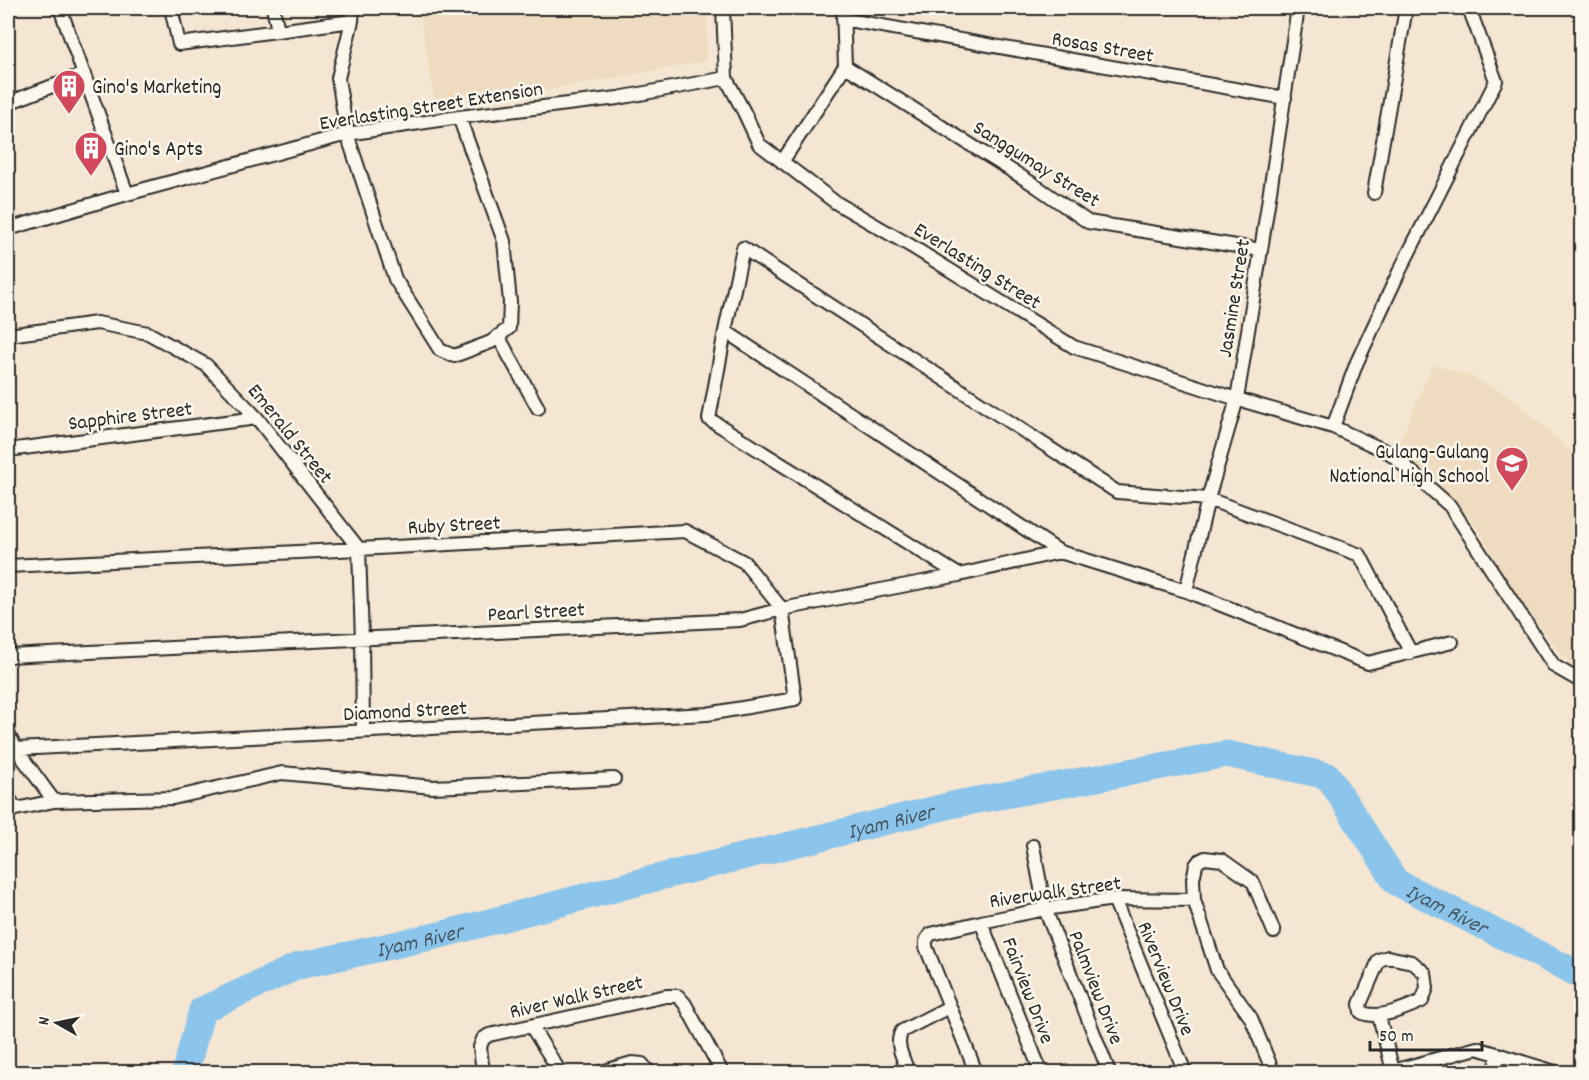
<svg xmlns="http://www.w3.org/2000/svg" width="1589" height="1080" font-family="Dekko,sans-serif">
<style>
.built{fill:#efdbbf}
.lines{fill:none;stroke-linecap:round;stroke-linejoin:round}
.river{stroke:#8cc5eb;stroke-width:27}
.street-casing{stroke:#2b2b2b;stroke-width:16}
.street{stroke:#fbf7ec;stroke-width:12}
.labels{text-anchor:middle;stroke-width:5;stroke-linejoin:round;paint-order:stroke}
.street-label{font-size:21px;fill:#2b2b2b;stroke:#fbf7ec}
.poi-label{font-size:21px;fill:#2b2b2b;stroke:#fbf7ec;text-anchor:start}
.water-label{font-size:22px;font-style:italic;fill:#485965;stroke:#fbf7ec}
</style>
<rect width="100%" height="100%" fill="#f4e6d2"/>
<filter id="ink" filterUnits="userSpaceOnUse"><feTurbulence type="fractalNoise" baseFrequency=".0167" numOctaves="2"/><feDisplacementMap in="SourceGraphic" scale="12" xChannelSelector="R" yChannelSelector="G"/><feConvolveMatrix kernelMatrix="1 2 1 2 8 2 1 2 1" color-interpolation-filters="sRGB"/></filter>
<g filter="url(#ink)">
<path class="built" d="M419,8H708L706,61L536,92L434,98Z
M1433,364L1469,376L1508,395L1581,461V673L1571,665L1513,593L1475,523L1397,448Z"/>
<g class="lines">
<path class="river" id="s1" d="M185,1072L202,1010L298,966L440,935L644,881L956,804L1227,754L1328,776L1396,882L1582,976"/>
<defs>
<path id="street" d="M60,8L127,194
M171,8L179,44L352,21
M273,8L278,30
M353,8L352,21L338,78L347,134L395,279L440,350L454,356L491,342L509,328L510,302L504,241L459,117
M723,8L726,78L744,112L759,144L835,202L911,246L1074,347L1237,399L1333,427L1390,453L1450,506L1554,666L1582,682
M843,19L1285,98
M845,66L1033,184L1088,222L1261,250
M8,103L84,74
M782,162L845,66L843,8
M1374,193L1406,8
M8,229L127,194L347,134L459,117L618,98L726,78
M725,331L1060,552L1186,591L1368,663L1452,642
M8,335L97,323L148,333L206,365L257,418L359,549L362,640L363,731
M498,336L538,408
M1333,427L1357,362L1399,272L1496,81L1469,8
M8,450L257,418
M8,566L359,549L685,531L744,562L782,609L795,699L707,714L16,749
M959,575L709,419L725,331L743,248L1117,492L1208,499L1360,555L1411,653
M1186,591L1208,499L1237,399L1261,250L1298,8
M8,656L740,620L782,609L959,575L1060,552
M8,734L16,749L54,801L173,798L282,773L433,787L614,779
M8,797L16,809L54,801
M1033,846L1045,909L1109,1072
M1114,899L1185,1072
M981,922L1041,1072
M1388,957L1412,962L1425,973L1427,988L1422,1001C1406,1008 1377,1021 1361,1012L1360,1004L1379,960Z
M1379,1016L1393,1071
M531,1026L560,1072
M483,1072L480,1047L483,1039L489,1035L666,996H678L685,1004L722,1072
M601,1072L632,1063L642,1064L649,1072
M908,1072C904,1059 894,1044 902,1031L949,1007
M976,1072L926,947V940L931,934L981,922L1045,909L1114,899L1194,900
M1273,1072L1251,1018L1217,970L1194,900L1193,879L1196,865L1199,861L1205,858L1222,860L1253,882L1274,932
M1389,1072L1477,1048L1555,1072
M1495,1072L1498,1054"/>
</defs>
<use href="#street" class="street-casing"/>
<use href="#street" class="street"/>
</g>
</g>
<defs>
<symbol id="building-pin" viewBox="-11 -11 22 30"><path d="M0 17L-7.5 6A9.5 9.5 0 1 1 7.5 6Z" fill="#d1495b" stroke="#fbf7ec"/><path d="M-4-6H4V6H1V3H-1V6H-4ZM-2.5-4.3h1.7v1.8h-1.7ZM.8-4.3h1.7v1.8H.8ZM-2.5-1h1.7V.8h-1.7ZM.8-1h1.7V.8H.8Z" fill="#fff"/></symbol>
<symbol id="school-pin" viewBox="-11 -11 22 30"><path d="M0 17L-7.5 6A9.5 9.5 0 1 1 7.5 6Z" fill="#d1495b" stroke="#fbf7ec"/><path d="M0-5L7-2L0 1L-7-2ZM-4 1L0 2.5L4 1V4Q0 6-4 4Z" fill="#fff"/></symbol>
</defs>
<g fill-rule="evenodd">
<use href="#building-pin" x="50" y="67" width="38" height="52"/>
<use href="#building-pin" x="72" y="129" width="38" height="52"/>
<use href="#school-pin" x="1493" y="444" width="38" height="52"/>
</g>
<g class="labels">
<g class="street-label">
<text transform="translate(1103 46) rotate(10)" y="7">Rosas Street</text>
<text transform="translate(431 105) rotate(-9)" y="7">Everlasting Street Extension</text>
<text transform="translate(1037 163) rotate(32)" y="7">Sanggumay Street</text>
<text transform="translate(978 265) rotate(32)" y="7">Everlasting Street</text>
<text transform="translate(1233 298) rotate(-81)" y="7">Jasmine Street</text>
<text transform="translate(130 415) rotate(-7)" y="7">Sapphire Street</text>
<text transform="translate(291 433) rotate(51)" y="7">Emerald Street</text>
<text transform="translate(454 524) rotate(-3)" y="7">Ruby Street</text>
<text transform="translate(536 611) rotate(-3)" y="7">Pearl Street</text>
<text transform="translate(405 710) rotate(-3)" y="7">Diamond Street</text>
<text transform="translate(1055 891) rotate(-8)" y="7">Riverwalk Street</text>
<text transform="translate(1167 978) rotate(68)" y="7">Riverview Drive</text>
<text transform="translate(1097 987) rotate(69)" y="7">Palmview Drive</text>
<text transform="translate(1029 990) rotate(69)" y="7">Fairview Drive</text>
<text transform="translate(576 996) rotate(-13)" y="7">River Walk Street</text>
</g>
<g class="poi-label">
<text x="92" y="93">Gino's Marketing</text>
<text x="114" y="155">Gino's Apts</text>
<text x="1489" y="458" text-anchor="end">Gulang-Gulang<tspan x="1489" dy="24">National High School</tspan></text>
</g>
<g class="water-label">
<text dy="8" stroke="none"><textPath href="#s1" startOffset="780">Iyam River</textPath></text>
<text dy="8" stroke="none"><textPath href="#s1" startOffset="1410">Iyam River</textPath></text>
<text dy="8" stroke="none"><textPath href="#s1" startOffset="294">Iyam River</textPath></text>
</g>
</g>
<rect width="1589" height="1080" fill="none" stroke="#fbf7ec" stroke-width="30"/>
<rect x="15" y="15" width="1559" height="1050" fill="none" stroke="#2b2b2b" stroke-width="2" filter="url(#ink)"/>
<g transform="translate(57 1023) rotate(279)" stroke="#fbf7ec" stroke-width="4.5" paint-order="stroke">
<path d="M0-4.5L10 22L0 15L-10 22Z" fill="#2b2b2b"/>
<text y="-9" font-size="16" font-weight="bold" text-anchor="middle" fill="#2b2b2b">N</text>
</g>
<path d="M1370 1041v9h112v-9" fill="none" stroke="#2b2b2b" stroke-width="3"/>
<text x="1379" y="1041" font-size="18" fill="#2b2b2b" stroke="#fbf7ec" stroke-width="4.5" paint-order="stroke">50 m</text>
</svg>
